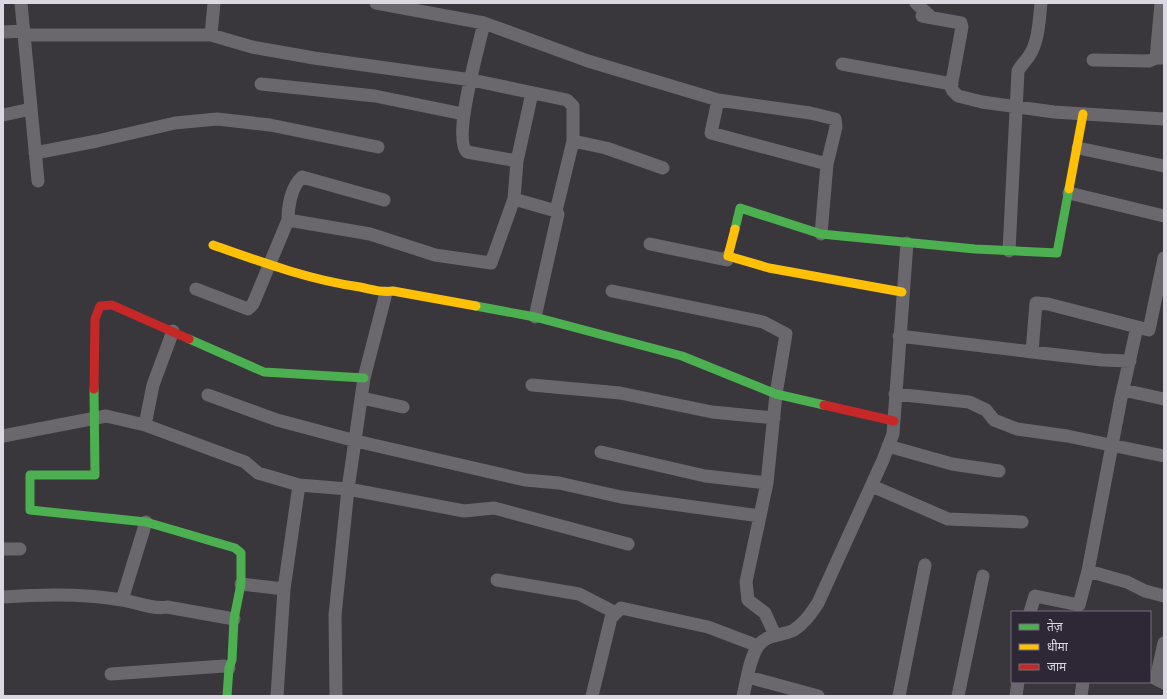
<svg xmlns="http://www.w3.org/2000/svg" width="1167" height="699" font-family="Rubik,'Noto Sans Devanagari',sans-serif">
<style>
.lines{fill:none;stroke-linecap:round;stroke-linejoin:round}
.street{stroke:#6a676d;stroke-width:13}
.fast{stroke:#4caf50;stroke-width:9}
.slow{stroke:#ffc107;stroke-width:9}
.jam{stroke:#c62828;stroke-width:9}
</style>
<rect width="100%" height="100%" fill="#39363c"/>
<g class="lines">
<path class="street" d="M21,3L38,181
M376,3L484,23L588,61L718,100L810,113L835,119L836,127L827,164L821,234
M916,3L932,18
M922,16L961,23L962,27L951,87L953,91L958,96L982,102L1054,112L1164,119
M484,23C479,46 452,138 467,152L517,161
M3,32L24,31L25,35H211L252,47L314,58L472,80L567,100L573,106V141
M211,35L214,3
M1156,58L1161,3
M1093,60L1149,61L1156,58H1164
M842,64L952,84
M261,84L375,96L463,114
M718,100L711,133L827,164
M3,115L31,109
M1078,148L1164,166
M35,153L97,141L175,123L217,119L270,125L378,147
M1069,193L1164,216
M514,199L556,211
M288,220L370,234L435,255L491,263L514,199L517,161L532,93
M650,244L727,260L728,256
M1009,251L1018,71C1021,65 1026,61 1029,56C1039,41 1039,20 1041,3
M196,289L248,309L253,304L288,220C288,206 291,187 302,177L384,200
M612,291L763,322L786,334L776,394L767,483L746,582L748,600L765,613L775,635
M535,317L558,214L556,211L573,141L606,148L663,168
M1137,327L1121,398L1088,571L1127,582L1145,591L1164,596
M899,336L1032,352L1036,303L1048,304L1149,330L1164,258
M1032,352L1102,360L1130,361
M532,385L620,393L712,412L774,418
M1123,390L1164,399
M895,394L969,402L986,410L994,420L1017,429L1067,436L1164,456
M208,395L277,420L356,441L525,480L559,483L621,497L760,516
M362,398L403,407
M145,425L153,385L173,331
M3,436L106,416L145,425L245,462L258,473L299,485L348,489L464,511L494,508L628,544
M888,446L952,464L999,471
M601,452L705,476L767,483
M872,486L948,519L1022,522
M3,549H20
M497,580L579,594L616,613
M241,584L284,589
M3,597C43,594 83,593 122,600C137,602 153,610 167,607L234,619
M122,600L146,522
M1030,612L1035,596L1079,605L1088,571
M1164,643L1156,679L1164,683
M111,674L224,666L229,668
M748,677L818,696
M277,696L284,589L299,485
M336,696L335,615L348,489L364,378L386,293
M592,696L611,618L621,608L708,627L758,646
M743,696C747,680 749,660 758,646C766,634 782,636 794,630C805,623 811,613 818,603L883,460L893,434L907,243
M899,696L925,565
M958,696L983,576
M1016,696L1018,682
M1081,696L1083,682"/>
<path class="fast" d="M735,229L740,208L821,234L975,249L1057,253L1069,189
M476,306L535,317L682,356L776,394L824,405
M189,339L264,372L364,378
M94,389L95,475H30V510L146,522L235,548L241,553V584L234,619L232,660L229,668L227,696"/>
<path class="slow" d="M1069,189L1083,114
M735,229L728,256L769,268L902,292
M213,245C261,262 310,280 360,287C371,289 381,293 393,291L476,306"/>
<path class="jam" d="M94,389L95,319L100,306L112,305L189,339
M824,405L894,421"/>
</g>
<rect width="1167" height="699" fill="none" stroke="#dcd8e2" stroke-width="8"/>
<rect x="1011" y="611" width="140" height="72" fill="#2e2836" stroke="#746e7b"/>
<rect x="1019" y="624" width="20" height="6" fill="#4caf50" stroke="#746e7b"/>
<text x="1047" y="631" font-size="12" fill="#dcd8e2">तेज़</text>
<rect x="1019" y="644" width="20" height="6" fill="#ffc107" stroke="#746e7b"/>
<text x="1047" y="651" font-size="12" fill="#dcd8e2">धीमा</text>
<rect x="1019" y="664" width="20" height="6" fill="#c62828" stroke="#746e7b"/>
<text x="1047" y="671" font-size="12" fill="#dcd8e2">जाम</text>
</svg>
